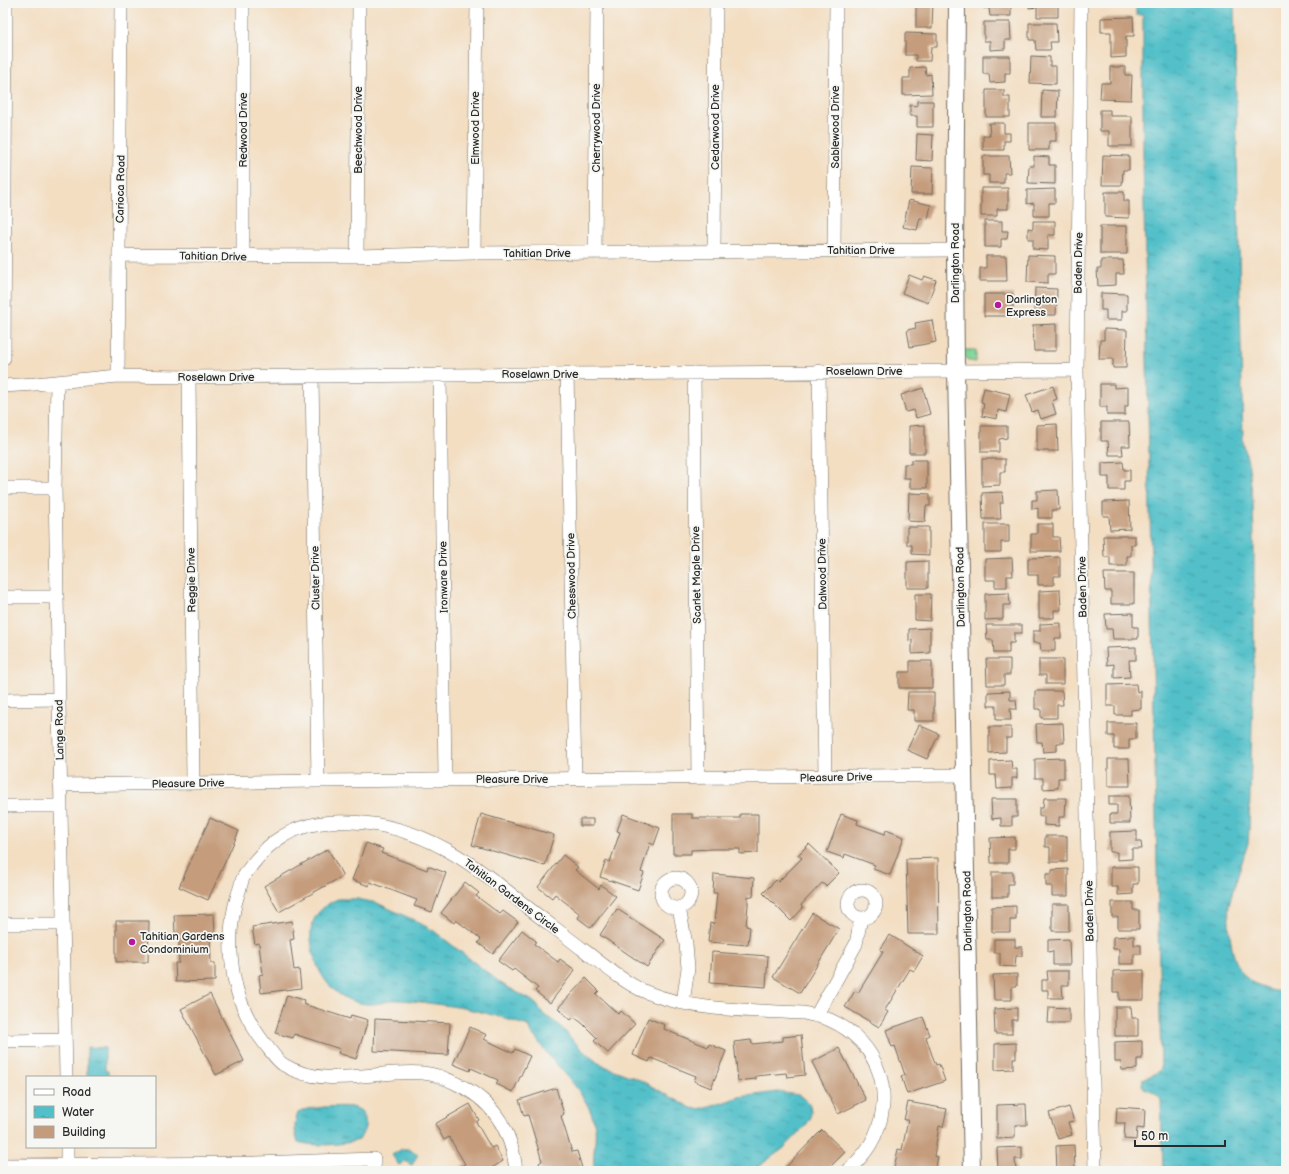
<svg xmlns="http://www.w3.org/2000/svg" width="1289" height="1174" font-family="'Balsamiq Sans',sans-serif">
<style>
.grass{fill:url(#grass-tufts);stroke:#558062}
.water{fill:url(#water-ripples);stroke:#3e767a}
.building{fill:#c59c7b}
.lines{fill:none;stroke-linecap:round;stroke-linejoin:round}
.minor-casing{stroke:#716a60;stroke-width:14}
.tertiary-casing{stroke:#716a60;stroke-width:18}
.minor{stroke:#fff;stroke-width:13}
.tertiary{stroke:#fff;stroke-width:16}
.poi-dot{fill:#b5179e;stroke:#f6f6f2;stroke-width:1.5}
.labels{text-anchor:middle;stroke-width:3.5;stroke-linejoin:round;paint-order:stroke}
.street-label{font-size:11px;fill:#2b2b2b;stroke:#f6f6f2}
.poi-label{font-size:11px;fill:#2b2b2b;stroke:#f6f6f2;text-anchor:start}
</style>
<defs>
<pattern id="grass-tufts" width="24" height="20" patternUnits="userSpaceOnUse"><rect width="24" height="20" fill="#7fd69a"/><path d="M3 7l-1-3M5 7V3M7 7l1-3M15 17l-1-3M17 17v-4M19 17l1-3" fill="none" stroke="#6eb885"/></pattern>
<pattern id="water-ripples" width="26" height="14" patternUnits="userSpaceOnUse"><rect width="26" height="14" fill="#52c0c9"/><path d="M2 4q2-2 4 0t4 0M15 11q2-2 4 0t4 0" fill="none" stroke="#449ca3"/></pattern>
</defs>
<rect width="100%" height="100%" fill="#f6f6f2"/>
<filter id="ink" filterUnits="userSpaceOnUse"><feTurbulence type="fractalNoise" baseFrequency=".025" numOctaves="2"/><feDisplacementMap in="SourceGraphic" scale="8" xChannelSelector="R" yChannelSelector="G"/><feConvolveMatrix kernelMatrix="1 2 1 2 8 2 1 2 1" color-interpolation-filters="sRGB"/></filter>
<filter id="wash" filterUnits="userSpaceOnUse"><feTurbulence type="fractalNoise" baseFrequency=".012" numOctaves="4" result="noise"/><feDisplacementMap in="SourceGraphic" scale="16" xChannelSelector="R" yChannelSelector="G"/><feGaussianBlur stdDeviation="0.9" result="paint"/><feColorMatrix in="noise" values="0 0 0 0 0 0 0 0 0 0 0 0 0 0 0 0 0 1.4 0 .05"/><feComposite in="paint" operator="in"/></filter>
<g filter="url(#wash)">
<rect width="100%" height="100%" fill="#f3dec2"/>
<path class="grass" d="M965,350H976V362C969,361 966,360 963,354Z"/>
<path class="water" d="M1136,3H1234L1243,441L1249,467L1253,502L1254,537V657L1249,829L1248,843L1229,904C1228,914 1229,924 1230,935C1234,973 1248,988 1286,993V1171H1163L1161,1100C1157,1094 1151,1089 1143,1088L1142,1085L1143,1079L1157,1073L1161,1069L1143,155V15H1136Z
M338,899H357L377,903L416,921L434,931L502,984L531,1000L537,1005L544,1015L558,1024L582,1050L597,1062L609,1068L640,1080L691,1108L697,1109L710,1107L739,1097L778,1092L798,1095L805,1099L810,1106L811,1112L810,1119L804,1128L784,1148L752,1171H595C591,1157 597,1143 595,1128C592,1100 563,1072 545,1051C540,1044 536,1037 530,1032L529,1027L526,1025C517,1023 509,1020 500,1017C482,1012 462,1007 443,1005C428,1003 410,1000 395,1000C385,1001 377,1005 367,1004C332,1001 314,971 311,939C309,919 321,906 338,899Z
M87,1047L105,1048V1071H108V1076H87Z
M325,1107C337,1107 364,1102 365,1120C366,1128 363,1133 359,1140C342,1145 315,1147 298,1142C294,1132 294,1123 298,1113L307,1109Z
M402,1149H408L418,1154L412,1165L405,1161L399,1165L392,1155Z"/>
<g id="blocks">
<path class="building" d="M916,3H933L932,28H916Z
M984,3H1011V16H990L989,8H984Z
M1029,3H1058V17H1037V7L1029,8Z
M1107,3H1122V4H1107Z
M1133,17L1134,36H1126V57L1111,58V32H1101V18Z
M984,22H1010L1011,40H1005V49L990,50V41H984Z
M1029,23H1056L1057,42H1050L1051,50H1036L1035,40H1029Z
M905,33L937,34V47H931L930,61H916V55H905Z
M983,56H1010V73H1005V82L990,83L989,74H983Z
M1031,56L1050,57V66H1056V84L1030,83Z
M925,67L926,75L931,74L932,94L903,95V78H910V68Z
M1110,67H1125V75H1132L1131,100L1100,99L1101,83H1110Z
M986,90H1004V97H1010V117H986Z
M1042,90L1058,91L1057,117H1041Z
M917,101H933V127H917V116H910V105L917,106Z
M1100,110H1110V116H1132V146H1109V131H1100Z
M989,123H1004V133H1010V141H1004V150H983V136H990Z
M1029,123H1056V141H1049V150H1029Z
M917,134L933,135L932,161L916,160Z
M1103,155L1129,156V170H1123L1122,185H1102Z
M983,156H1009L1010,173H1004V183H989V175H983Z
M1034,156L1049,157V165H1055V184L1028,183L1029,166H1034Z
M912,167L933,168L932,194H911Z
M981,188H1008V209H997V216H981Z
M1055,189V203H1049V216H1034V203L1027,204V190Z
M1105,192H1124V201H1129V218L1105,217Z
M909,200L931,205L928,219L920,218L917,230L903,227Z
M985,221H1002V231H1008L1007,239H1001V247H985Z
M1033,221H1055V235H1048V250L1033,249V239H1028V228L1033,229Z
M1100,226H1127V254H1100Z
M1028,255L1055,256V274H1048V283L1027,282Z
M986,256H1006L1007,281H980V268H986Z
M1101,260H1123L1124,274H1116V285L1098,286L1097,269H1101Z
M909,275L922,280L924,276L936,280L928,303L902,293Z
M1035,288L1057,289L1056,315H1034Z
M1101,293L1127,294V311H1122V320H1106V310H1101Z
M984,294H1013V316H984Z
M932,320L936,342L910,347L907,330L916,328L915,323Z
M1056,324V351H1034L1033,325Z
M1104,329L1127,330L1126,368H1113V359H1099L1100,340H1104Z
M1100,384H1114V388L1128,387V406H1125V415H1107V407H1100Z
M1053,386L1057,399L1052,401L1056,414L1041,419L1038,410L1032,412L1026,395Z
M923,388L930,414L916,418L914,410L906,412L901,395Z
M984,388L1010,394L1006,412L998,410L997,419L982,416L984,403L981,402Z
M1101,422H1129L1130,446H1122L1123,455H1109L1108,441H1101Z
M1057,424L1058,451H1037V425Z
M925,425V453H909V426Z
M981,426H1007V438L999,439V452H981Z
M982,459H1005V472H1000V485L982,486Z
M911,460H927V488H910V478H904V464H911Z
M1123,462L1124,470H1130V481H1124V490H1109V477H1102V463Z
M1058,490L1059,510H1052V518H1038V508L1032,509V500H1037V491Z
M1002,492L1003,503H1000L1001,519H983L982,493Z
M909,493L930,494V506H926L925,522L908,521Z
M1129,501L1130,529L1110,530L1109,516H1103V502Z
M985,524H1009V542H1001V552H985Z
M1037,524H1053V537H1059L1060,551H1031V534H1037Z
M907,527H929V555L912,554V545H907Z
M1103,536H1135V545H1131V556H1127V566H1110V557H1104Z
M1060,557V576H1054V585H1038V575H1028V558Z
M1012,558L1013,576H1007V587H995V580H985V559Z
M928,561V588H907V562Z
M1104,573H1134V604H1111V591H1105Z
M1060,590L1061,610H1054V618H1039V591Z
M1009,593L1010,605H1003V619L985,620V594Z
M915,594H931L930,621L915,620Z
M1133,613V627H1138V639H1113L1112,629H1106L1105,614Z
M1061,623V638H1055V651H1041L1040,643H1033V631H1040V624Z
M986,625H1022V633H1014V643H1009V653H994L993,640H987Z
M930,628V653L912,654V640L909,641V629Z
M1136,647V660H1129L1130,677L1114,678V664L1107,665L1106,648Z
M986,659H1010V675H1004V685H987Z
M1039,659H1063V684H1046V675H1039Z
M910,661H932V688H899V672H910Z
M1136,684L1137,692L1141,691V709L1131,710V715H1115V706H1107V685Z
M1010,691V700H1016L1017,709H1010L1011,720H996V706H988V692Z
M1035,691H1062L1063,705H1057V718H1041V709H1035Z
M908,692H934V721H914V710H907Z
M1063,723L1064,743H1057V751L1043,752L1042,742H1037L1036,724Z
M1108,723H1136V739H1129V749H1114V736H1108Z
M919,725L939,734L927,759L907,750Z
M989,727H1011V738H1006V752L989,753Z
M1064,758V778H1058V788L1043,789V778H1035V759Z
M1108,759H1129L1130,786H1108Z
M1011,760L1012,769H1017V778H1012V788L997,789L996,775H990V761Z
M1109,796H1129L1130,823H1110V814H1117V805H1109Z
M1044,798H1066L1065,817H1059V826L1044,825V816H1039V808H1043Z
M991,799H1017V817H1012V826H1001V818L992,819Z
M481,814L554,835L545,866L472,845Z
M623,814L660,828L654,845L650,843L641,872L644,873L638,890L600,877L606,860L610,862L620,832L617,831Z
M673,814H692V818H740V814H758V853L740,854V849H712L691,850V854H673Z
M841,814L858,820L857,824L885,834L886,830L904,837L890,875L873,869L875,865L845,854L844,858L827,852Z
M210,818L239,831L208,900L179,887Z
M580,819H593V826H580Z
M1137,831V842H1141L1142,849H1132V859L1117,860V852H1110V832Z
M1045,836H1067V862H1050V847H1045Z
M1015,837V849H1008V863H991L990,838Z
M366,843L383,849L381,853L427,870L428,866L446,873L432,912L414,906L417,900L370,882L369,886L352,880Z
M809,844L839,873L826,886L822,883L801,905L803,908L791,921L763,893L776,880L778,882L802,858L798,855Z
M328,849L343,876L279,912L264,886Z
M563,855L578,867L575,870L599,889L601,885L616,896L591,928L578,918L580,914L555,894L552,898L538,887Z
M938,858L939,934H908L906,859Z
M1111,867H1138V884H1133V894L1118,895V887H1111Z
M1068,869V896H1052V886H1046V874H1052V870Z
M992,872H1013V884H1008V897H992Z
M714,874L754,878L753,897L748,896V905L746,926L750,927L748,945L708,942L710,923L714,924L717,893H713Z
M465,882L479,893L476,896L500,914L503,911L518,922L493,954L478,943L481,939L456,920L454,923L441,913Z
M1112,902H1133V910H1139V929H1118V917H1112Z
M1052,904H1069V931H1052Z
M1016,906V920H1010V932H992V907Z
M617,909L665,940L647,967L600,935Z
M812,913L839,929L800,993L773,977Z
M214,914L215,933H210L211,963H215V981L176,982L175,963H179V933H175L174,915Z
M116,921H149L148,962H116Z
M292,921L294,939L290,940L294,970L299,969L301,988L261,993L259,975L263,974L260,953L259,943L255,944L252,927Z
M522,930L536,941L534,944L558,962L560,959L575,970L550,1003L535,991L538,988L514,969L512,971L498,961Z
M890,935L923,956L914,971L910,969L885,1010L888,1012L879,1027L845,1007L855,991L858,993L883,952L880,950Z
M1134,936V945H1141V954H1134V964H1119V949H1113V937Z
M994,939H1015V947H1022V956H1016L1015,967L1000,966V953H994Z
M1069,939L1070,965H1053V951L1048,952V940Z
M712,952L768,956L766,987L710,983Z
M1144,970V1000H1119V992H1113V971Z
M1047,971H1069V985H1062L1063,998H1048V990H1042V980H1048Z
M1017,974V986H1012V1000H994L993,975Z
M586,978L599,991L596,994L618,1014L621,1011L635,1024L608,1053L594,1041L597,1038L582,1023L574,1017L571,1020L558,1008Z
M210,994L244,1061L216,1075L181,1009Z
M287,995L304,1000L303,1004L350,1019L351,1015L368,1020L356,1059L338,1053L340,1049L294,1034L293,1038L275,1033Z
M1049,1007L1069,1008V1023H1048Z
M1115,1007H1131L1132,1018H1138V1036H1115Z
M1017,1008V1020H1012V1034H995L994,1009Z
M923,1017L930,1035L926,1037L932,1055L936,1065L939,1064L945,1081L907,1094L901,1076L905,1075L895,1046L892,1047L886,1030Z
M648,1018L665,1025L664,1029L673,1033L708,1047L709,1044L726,1051L711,1088L694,1081L696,1076L651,1058L649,1062L633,1055Z
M375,1019L450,1023L448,1055L374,1051Z
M470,1027L487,1035L484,1039L513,1053L515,1049L530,1056L513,1092L496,1084L498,1080L471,1068L470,1071L453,1064Z
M801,1035L805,1075L787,1077L786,1073L756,1076V1079L738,1081L734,1042L751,1040L752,1044L762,1043L783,1041V1037Z
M1142,1041V1059H1137V1069L1122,1070L1121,1062H1115V1042Z
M1016,1043V1058H1013V1069L995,1070V1044Z
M839,1048L866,1100L838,1114L812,1062Z
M556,1088L564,1114L561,1116L572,1152L577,1151L582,1168L572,1171H541L539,1163L542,1161L528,1115L524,1116L519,1100Z
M908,1102L947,1109L943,1127L939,1126L934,1156L938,1157L935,1171H910L894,1168L898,1149L902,1150L908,1120H904Z
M470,1104L479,1120L476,1122L491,1148L495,1146L503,1161L487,1171H464L461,1166L465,1164L449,1137L444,1140L435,1124Z
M1026,1104L1027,1125H1015V1138L997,1139V1105Z
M1069,1107L1074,1121L1068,1122L1072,1135L1058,1139L1049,1113Z
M1117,1107L1145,1109L1144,1129L1137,1128L1136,1140L1124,1139L1125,1123H1116Z
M822,1130L845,1152L826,1171H782Z
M1074,1145L1075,1171H1057L1056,1146Z
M1022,1147V1159H1015L1016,1171H998L997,1148Z"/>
</g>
</g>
<g filter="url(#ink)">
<use href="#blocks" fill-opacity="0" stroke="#716a60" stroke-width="1"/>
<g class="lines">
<defs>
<path id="minor" d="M243,3V256
M1081,3L1077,370L1095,1171
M834,250L836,3
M714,251L716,3
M474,253L477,3
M595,253L597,3
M119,255L357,256L474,253L955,250
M357,256L359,3
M4,358L6,3
M819,371L825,777
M567,373L575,779
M694,373L698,778
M440,374L445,780
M312,375L318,781
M118,376L121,3
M189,377L193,783
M57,382L55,488L66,1077
M3,386L35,384L118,376L189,377L1077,370
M3,488H55
M3,597H57
M3,700L58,699
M60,785L318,781L964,775
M3,806H60
M661 893a15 15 0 1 1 30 0a15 15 0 1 1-30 0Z
M848 904a14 14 0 1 1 28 0a14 14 0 1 1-28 0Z
M679,908L686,944L688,968L683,1003
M3,924H62
M816,1016L856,944L861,918
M3,1041L65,1040
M3,1165L256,1163L374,1159V1171
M67,1171V1147
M516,1171C512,1130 493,1100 455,1083C445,1078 435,1074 423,1073C379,1069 324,1090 284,1065C277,1061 271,1051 265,1044C250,1025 239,1002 234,978C229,950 229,922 238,894C240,889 241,883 243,878C249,867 259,856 268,847C291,826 321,820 352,822C423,825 474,864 527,907C545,921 563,934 581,948C600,962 624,983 646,992C695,1012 751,1010 803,1013C812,1015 821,1016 830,1020C880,1042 898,1098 870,1145C864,1155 856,1163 848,1171"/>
<path id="tertiary" d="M957,3L955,250L956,371L972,1171"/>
</defs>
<use href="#minor" class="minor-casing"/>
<use href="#tertiary" class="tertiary-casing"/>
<use href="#minor" class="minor"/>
<use href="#tertiary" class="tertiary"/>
</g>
</g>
<g class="poi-dot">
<circle cx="998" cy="305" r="4"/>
<circle cx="132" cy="942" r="4"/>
</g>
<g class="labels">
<g class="street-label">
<text transform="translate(715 127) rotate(-90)" y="4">Cedarwood Drive</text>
<text transform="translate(835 127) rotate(-90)" y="4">Sablewood Drive</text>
<text transform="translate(475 128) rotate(-90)" y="4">Elmwood Drive</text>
<text transform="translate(596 128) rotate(-90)" y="4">Cherrywood Drive</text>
<text transform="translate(243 130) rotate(-90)" y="4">Redwood Drive</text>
<text transform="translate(358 130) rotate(-90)" y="4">Beechwood Drive</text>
<text transform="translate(120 189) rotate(-89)" y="4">Carioca Road</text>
<text x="861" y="254">Tahitian Drive</text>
<text x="537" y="257">Tahitian Drive</text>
<text transform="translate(213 256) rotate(1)" y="4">Tahitian Drive</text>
<text transform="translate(955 263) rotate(-90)" y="4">Darlington Road</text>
<text transform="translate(1078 263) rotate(-89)" y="4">Baden Drive</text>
<text x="864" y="375">Roselawn Drive</text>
<text x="540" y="378">Roselawn Drive</text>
<text x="216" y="381">Roselawn Drive</text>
<text transform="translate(822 574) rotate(-91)" y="4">Dalwood Drive</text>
<text transform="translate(696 575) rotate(-91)" y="4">Scarlet Maple Drive</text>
<text transform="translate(571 576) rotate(-91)" y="4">Chesswood Drive</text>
<text transform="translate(443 577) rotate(-91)" y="4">Ironware Drive</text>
<text transform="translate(315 578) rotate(-91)" y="4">Cluster Drive</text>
<text transform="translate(191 580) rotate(-91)" y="4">Reggie Drive</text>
<text transform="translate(960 587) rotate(-91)" y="4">Darlington Road</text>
<text transform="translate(1082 587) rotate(-91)" y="4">Baden Drive</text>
<text transform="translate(59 730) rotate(-91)" y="4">Lange Road</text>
<text transform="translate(836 777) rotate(-1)" y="4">Pleasure Drive</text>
<text x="512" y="783">Pleasure Drive</text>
<text transform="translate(188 783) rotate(-1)" y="4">Pleasure Drive</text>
<text transform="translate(512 896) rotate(37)" y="4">Tahitian Gardens Circle</text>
<text transform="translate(967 911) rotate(-91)" y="4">Darlington Road</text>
<text transform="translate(1089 911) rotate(-91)" y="4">Baden Drive</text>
</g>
<g class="poi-label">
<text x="1006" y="303">Darlington<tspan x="1006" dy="13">Express</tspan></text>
<text x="140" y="940">Tahitian Gardens<tspan x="140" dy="13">Condominium</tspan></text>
</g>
</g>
<rect width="1289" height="1174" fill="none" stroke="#f6f6f2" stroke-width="16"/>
<rect x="26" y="1076" width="130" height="72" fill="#f6f6f2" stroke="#a5a5a2"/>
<rect x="34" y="1089" width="20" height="6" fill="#ffffff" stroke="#a5a5a2"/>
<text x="62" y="1096" font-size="12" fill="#2b2b2b">Road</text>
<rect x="34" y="1106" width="20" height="12" fill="url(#water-ripples)" stroke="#a5a5a2"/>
<text x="62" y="1116" font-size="12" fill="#2b2b2b">Water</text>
<rect x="34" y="1126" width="20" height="12" fill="#c59c7b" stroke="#a5a5a2"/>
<text x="62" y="1136" font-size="12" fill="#2b2b2b">Building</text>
<path d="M1135 1140v6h90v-6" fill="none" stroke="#2b2b2b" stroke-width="2"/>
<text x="1141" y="1140" font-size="12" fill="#2b2b2b" stroke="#f6f6f2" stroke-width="3" paint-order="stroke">50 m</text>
</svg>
